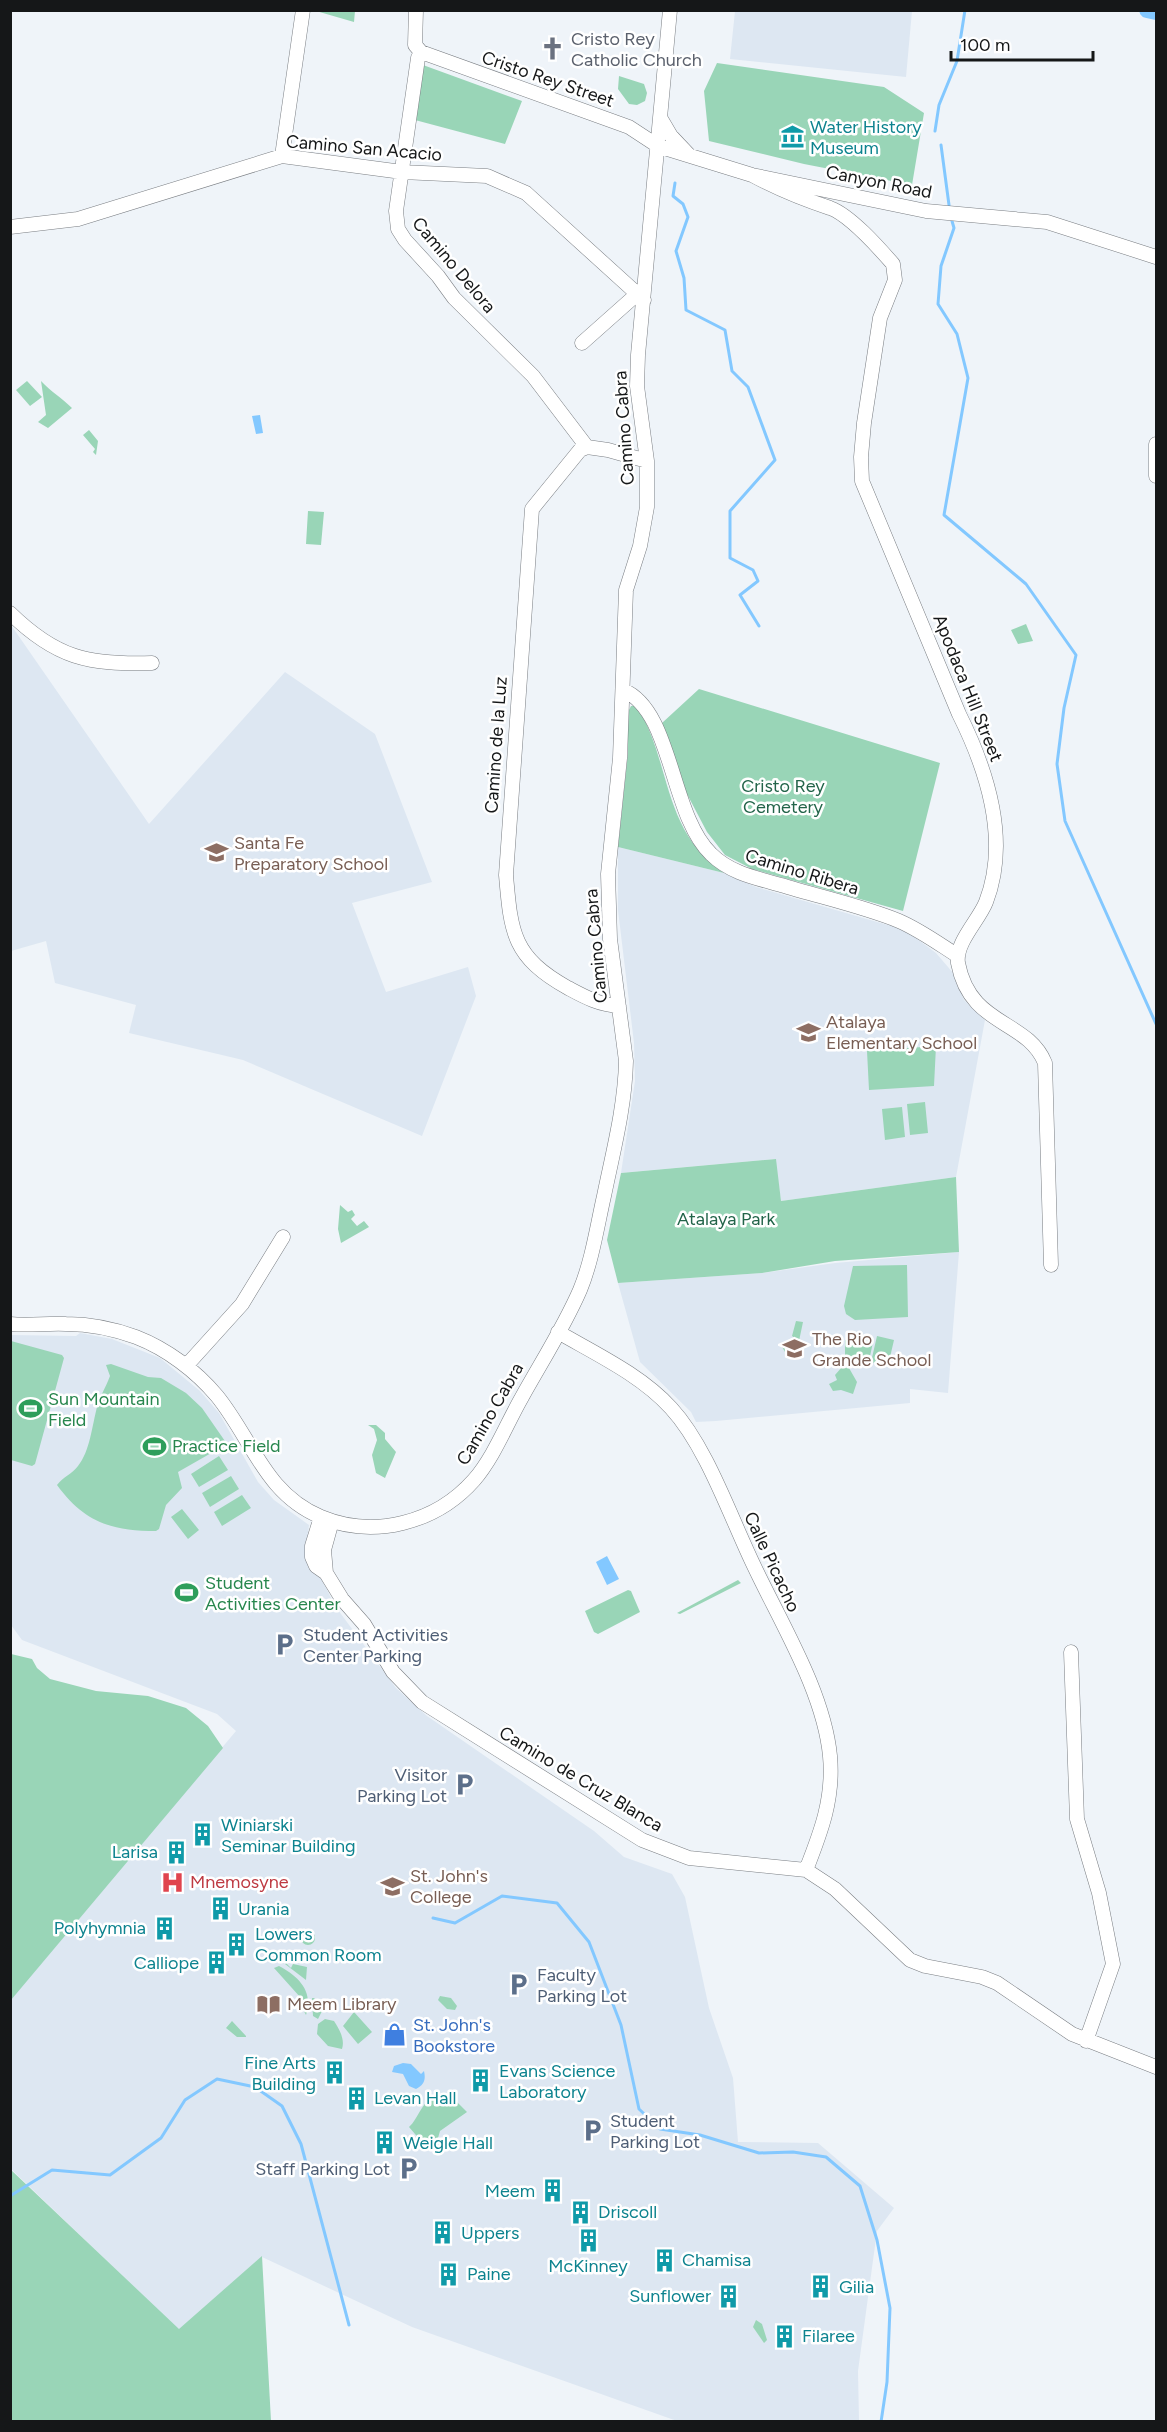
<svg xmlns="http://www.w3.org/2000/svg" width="1167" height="2432" font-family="Figtree,sans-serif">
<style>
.built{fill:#dde7f2}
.green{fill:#99d5b7}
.water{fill:#83c8ff}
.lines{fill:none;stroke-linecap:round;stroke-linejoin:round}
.stream{stroke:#83c8ff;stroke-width:3}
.river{stroke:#83c8ff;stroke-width:16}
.minor-casing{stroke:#7a7e83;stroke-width:15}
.minor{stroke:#fff;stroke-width:14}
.labels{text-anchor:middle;stroke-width:5;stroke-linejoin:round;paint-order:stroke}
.worship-label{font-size:18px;fill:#5b616d;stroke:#fff;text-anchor:start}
.street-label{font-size:18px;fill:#151718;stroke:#fff}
.culture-label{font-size:18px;fill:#0d838f;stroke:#fff;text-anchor:start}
.park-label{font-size:18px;fill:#226449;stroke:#fff}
.education-label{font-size:18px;fill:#785e54;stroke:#fff;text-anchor:start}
.leisure-label{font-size:18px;fill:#27864d;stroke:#fff;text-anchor:start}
.service-label{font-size:18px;fill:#4e5e75;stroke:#fff;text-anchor:start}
.health-label{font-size:18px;fill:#be3a42;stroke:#fff;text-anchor:start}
.shop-label{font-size:18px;fill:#366cbe;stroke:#fff;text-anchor:start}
</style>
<rect width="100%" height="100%" fill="#eff4f9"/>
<path class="built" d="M735,11H912L906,77L730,59Z
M11,625L149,824L285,672L375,734L432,882L352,903L386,992L468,967L476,996L422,1136L243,1060L129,1033L136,1005L55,983L46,941L11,951Z
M618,847L724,873L756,887L905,930L936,953L954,974L964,1000L985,1020L956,1177L781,1201L775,1159L621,1173L635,1081L634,1043L618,910Z
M959,1252L948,1393L910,1389V1403L716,1421L696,1422L691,1412L640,1362L618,1283L762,1273L835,1263Z
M80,1333L112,1339L160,1358L200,1391L219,1413L258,1482L274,1500L309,1525L306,1548L335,1606L396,1688L427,1716L594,1831L624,1857L672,1874L685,1897L709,2008L733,2078L738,2142L818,2143L894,2208L877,2231L858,2371L859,2421H677L412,2327L262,2257L179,2330L11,2169V1999L236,1731L217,1714L22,1640L11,1625L10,1335L76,1336Z"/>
<path class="green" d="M316,11H355L354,22Z
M717,63L884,87L924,113L912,185L804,164L709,141L704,91Z
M423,65L522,101L505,144L415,120Z
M619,76L644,84L647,93L645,101L637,105L629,104L618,89Z
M27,381L42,397L30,406L16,390Z
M41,381C51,392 61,397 72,408L48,428L38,422L46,415Z
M89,430L98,441L96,455L93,452L95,449L83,435Z
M308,511L324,512L321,545L306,544Z
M1026,624L1033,641L1018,644L1011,630Z
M699,689L940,763L903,911L752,869L725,855L707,832L687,794L662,723Z
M631,706H637C672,763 661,830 724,873L618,847L628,753V712Z
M936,1046L934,1086L869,1090L867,1051Z
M925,1102L928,1133L910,1135L907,1104Z
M902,1107L905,1137L885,1140L882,1109Z
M776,1159L781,1201L956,1177L959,1252L835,1261L762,1273L618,1283L607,1240L621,1173Z
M340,1205L348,1212L352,1210L355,1215L351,1219L357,1226L364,1221L369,1227L341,1243L338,1229Z
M907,1265L908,1317L855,1320L846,1314L844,1306L853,1266Z
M796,1321L803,1322L799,1341L792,1336Z
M877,1336L894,1340L888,1366L871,1362Z
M845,1340L873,1342L869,1361L845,1357Z
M11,1341L62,1355L64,1358L35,1464L32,1466L11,1460Z
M789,1341L800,1345L794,1350L785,1352L781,1345Z
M111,1364L148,1377L161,1378L186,1393L202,1408L227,1444L178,1472L182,1488L166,1505L159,1529L156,1531C111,1531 84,1522 57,1485C63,1477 72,1474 78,1466C90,1451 92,1426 97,1407C100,1396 106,1387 110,1376L106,1365Z
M842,1367L849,1368L857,1382L853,1394L841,1390L833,1391L829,1384L837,1380L835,1375Z
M368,1425H376L385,1433V1439L396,1452L385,1478L376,1473L372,1455L377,1440L374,1429Z
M219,1456L228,1470L199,1487L191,1474Z
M231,1476L239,1489L210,1507L202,1493Z
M242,1495L251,1508L222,1526L214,1512Z
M182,1509L199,1530L188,1539L171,1517Z
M738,1580L741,1583L680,1614L677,1613Z
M628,1590L631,1591L640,1612L598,1634L594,1632L585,1611Z
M11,1654L32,1659L37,1668L50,1679L96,1691L148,1696L186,1708L208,1726L223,1748L11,2000Z
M301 1938a7 7 0 1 1 14 0a7 7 0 1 1-14 0Z
M286,1963L291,1968L293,1964L307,1967L306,1980L285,1964Z
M279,1966C298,1976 314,1991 306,2015L299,2002L300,1997L274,1968Z
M440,1996L451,1998L457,2006L455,2010L447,2009L438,2000Z
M312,1998H314L323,2009L318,2019L313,2016Z
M354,2012L372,2032L358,2044L343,2026Z
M325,2019L334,2021C340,2030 345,2040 342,2049L328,2046L317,2034L318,2024Z
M232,2021L246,2036V2037H237L226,2028Z
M441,2095L455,2100L467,2112L440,2131L438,2138L427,2148L409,2127C419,2119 421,2098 441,2095Z
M10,2169L179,2329L262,2256L271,2421H11Z
M756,2320L762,2324L767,2340L764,2343L753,2327Z"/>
<path class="water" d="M260,415L263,433L256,434L252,416Z
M607,1556L619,1579L607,1585L596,1562Z
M403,2063L411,2064L421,2074L424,2071C426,2080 424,2085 416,2089L409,2086L403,2074L392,2072L394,2066Z"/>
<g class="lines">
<path class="stream" d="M935,131L939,105L957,61L965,10
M941,145L949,205
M675,183L673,196L683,204L688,217L676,251L684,278L686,310L725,330L732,371L748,387L775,460L730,511V558L753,570L758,581L740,595L759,626
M952,221L954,228L941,266L938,304L957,334L968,378L944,515L1026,584L1076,655L1064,708L1057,764L1065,821L1156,1024
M433,1918L455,1923L502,1896L557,1903L589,1942L621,2025L639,2109L660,2129L700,2135L759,2153L793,2152L826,2157L860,2186L877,2240L890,2308L887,2382L881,2422
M10,2196L52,2170L110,2175L161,2138L185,2100L217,2079L255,2087L282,2106L301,2144L349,2325"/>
<path class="river" d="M1147,10L1156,12"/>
<defs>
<path id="minor" d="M416,10L415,45L421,52L418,58L396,211L398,229L405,240L438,276L454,298L533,376L587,447L608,450L647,461
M421,52L629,127L658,146L752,175L926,211L1047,222L1156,257
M661,119L671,136L688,154
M282,156L303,10
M752,175C778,189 802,199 830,208C850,215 879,248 893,264L895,280L880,318L864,423L861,457L862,481L959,714C987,770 1010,840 986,902C979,920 955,943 958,963C970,1027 1027,1019 1045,1063L1051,1265
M10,227L78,219L282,156L402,172L487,176L526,193L644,300
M582,343L636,295
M1156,444V476
M587,447L580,450L532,509L506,875C511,934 513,957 568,988C585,997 599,1005 619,1006
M10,613C56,658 88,665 152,663
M623,690C673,711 670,815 711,854C730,873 756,878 781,885C820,897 862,906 899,921C920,930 939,944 958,956
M10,1324C29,1326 48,1323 66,1324C90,1324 114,1329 136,1337C167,1349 196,1371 217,1396C252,1439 265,1494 321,1517C374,1539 436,1523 474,1480C494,1457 507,1423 522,1397C542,1361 564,1327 580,1290C592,1261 597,1227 604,1196C613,1152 625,1107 626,1061L610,939L608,874L620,758L626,590L640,546L647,507V461L637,386L638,355L670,10
M558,1332C596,1354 641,1375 671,1408C707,1447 731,1519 755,1568C782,1625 824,1693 830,1756C834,1798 821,1832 806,1870
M186,1366L242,1304L283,1237
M321,1517L312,1546V1557L316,1566L326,1573L342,1599L364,1624L393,1672L422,1702L642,1840L689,1858L806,1870L835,1889L910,1960L925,1966L982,1977L997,1983L1072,2034L1156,2067
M326,1573L324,1550L332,1521
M1071,1652L1077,1819L1099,1893L1113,1964L1086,2041"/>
</defs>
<use href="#minor" class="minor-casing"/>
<use href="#minor" class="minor"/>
</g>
<defs>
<symbol id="church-bare" viewBox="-9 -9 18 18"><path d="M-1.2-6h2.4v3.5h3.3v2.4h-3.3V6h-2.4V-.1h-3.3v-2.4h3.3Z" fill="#6b7280" stroke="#fff" stroke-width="2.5" paint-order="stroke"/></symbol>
<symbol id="museum-bare" viewBox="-9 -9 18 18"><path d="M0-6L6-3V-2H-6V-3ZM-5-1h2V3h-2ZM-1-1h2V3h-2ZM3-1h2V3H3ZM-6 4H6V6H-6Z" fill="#0f9aa8" stroke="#fff" stroke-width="2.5" paint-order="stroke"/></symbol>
<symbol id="school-bare" viewBox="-9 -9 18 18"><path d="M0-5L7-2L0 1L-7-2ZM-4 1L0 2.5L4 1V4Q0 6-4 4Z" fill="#8d6e63" stroke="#fff" stroke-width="2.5" paint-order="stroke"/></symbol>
<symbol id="stadium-bare" viewBox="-9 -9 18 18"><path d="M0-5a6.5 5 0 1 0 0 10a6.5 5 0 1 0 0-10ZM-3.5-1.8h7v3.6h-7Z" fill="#2e9e5b" stroke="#fff" stroke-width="2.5" paint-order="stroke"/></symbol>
<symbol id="parking-bare" viewBox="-9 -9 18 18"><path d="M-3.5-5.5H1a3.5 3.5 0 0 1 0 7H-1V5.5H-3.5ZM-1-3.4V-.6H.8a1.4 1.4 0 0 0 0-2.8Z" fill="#5c6f8a" stroke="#fff" stroke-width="2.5" paint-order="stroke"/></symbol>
<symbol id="building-bare" viewBox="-9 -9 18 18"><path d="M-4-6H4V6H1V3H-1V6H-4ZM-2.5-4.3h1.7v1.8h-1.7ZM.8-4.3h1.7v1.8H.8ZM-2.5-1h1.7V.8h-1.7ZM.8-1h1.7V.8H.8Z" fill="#0f9aa8" stroke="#fff" stroke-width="2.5" paint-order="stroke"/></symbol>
<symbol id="hospital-bare" viewBox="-9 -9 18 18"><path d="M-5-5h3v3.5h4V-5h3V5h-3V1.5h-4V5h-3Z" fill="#e0444e" stroke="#fff" stroke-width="2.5" paint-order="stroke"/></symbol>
<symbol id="university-bare" viewBox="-9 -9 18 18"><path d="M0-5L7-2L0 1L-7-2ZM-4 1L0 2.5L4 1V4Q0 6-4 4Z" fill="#8d6e63" stroke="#fff" stroke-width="2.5" paint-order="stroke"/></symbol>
<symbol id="library-bare" viewBox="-9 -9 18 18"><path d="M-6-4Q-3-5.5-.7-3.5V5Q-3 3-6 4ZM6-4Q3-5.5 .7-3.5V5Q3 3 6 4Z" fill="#8d6e63" stroke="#fff" stroke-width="2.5" paint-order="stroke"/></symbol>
<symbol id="shop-bare" viewBox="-9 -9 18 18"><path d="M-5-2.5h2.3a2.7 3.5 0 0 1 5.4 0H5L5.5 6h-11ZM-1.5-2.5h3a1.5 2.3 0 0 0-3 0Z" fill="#3f7fe0" stroke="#fff" stroke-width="2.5" paint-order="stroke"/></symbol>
</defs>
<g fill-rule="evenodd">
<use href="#church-bare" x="536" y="32" width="33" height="33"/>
<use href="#museum-bare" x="776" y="120" width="33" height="33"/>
<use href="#school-bare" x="200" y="836" width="33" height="33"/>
<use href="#school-bare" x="792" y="1016" width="33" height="33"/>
<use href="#school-bare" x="778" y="1332" width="33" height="33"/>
<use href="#stadium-bare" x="14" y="1392" width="33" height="33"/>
<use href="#stadium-bare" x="138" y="1430" width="33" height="33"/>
<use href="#stadium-bare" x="170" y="1576" width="33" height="33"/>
<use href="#parking-bare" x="268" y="1628" width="33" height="33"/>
<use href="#parking-bare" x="448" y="1768" width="33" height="33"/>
<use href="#building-bare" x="186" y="1818" width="33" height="33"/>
<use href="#building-bare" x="160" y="1836" width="33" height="33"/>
<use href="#hospital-bare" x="156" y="1866" width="33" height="33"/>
<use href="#university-bare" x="376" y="1870" width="33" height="33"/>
<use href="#building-bare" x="204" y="1892" width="33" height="33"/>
<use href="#building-bare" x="148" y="1912" width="33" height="33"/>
<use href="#building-bare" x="220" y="1928" width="33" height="33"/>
<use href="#building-bare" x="200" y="1946" width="33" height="33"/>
<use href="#parking-bare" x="502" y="1968" width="33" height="33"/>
<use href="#library-bare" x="252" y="1988" width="33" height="33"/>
<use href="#shop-bare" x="378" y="2018" width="33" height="33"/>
<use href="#building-bare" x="318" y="2056" width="33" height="33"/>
<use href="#building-bare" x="464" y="2064" width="33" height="33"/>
<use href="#building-bare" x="340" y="2082" width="33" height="33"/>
<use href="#parking-bare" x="576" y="2114" width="33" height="33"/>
<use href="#building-bare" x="368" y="2126" width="33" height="33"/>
<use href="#parking-bare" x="392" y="2152" width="33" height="33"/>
<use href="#building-bare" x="536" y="2174" width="33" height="33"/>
<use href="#building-bare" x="564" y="2196" width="33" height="33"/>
<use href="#building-bare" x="426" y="2216" width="33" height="33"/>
<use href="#building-bare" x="572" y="2224" width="33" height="33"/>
<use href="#building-bare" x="648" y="2244" width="33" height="33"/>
<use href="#building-bare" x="432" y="2258" width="33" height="33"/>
<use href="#building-bare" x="804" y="2270" width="33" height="33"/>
<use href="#building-bare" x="712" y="2280" width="33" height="33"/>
<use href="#building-bare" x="768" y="2320" width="33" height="33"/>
</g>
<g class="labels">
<g class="worship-label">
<text x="571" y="45">Cristo Rey<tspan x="571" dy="21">Catholic Church</tspan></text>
</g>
<g class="street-label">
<text transform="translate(548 79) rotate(19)" y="6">Cristo Rey Street</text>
<text transform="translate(364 148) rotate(5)" y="6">Camino San Acacio</text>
<text transform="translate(879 182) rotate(11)" y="6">Canyon Road</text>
<text transform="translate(454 265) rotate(50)" y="6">Camino Delora</text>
<text transform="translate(624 428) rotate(-94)" y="6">Camino Cabra</text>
<text transform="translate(968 688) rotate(68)" y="6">Apodaca Hill Street</text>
<text transform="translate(496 745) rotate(-86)" y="6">Camino de la Luz</text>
<text transform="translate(802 872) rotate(17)" y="6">Camino Ribera</text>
<text transform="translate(596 946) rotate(-95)" y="6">Camino Cabra</text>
<text transform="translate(490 1414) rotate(-60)" y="6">Camino Cabra</text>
<text transform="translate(772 1562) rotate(65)" y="6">Calle Picacho</text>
<text transform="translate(581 1779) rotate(31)" y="6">Camino de Cruz Blanca</text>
</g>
<g class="culture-label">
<text x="810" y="133">Water History<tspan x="810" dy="21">Museum</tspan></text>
<text x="221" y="1831">Winiarski<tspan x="221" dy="21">Seminar Building</tspan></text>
<text x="158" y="1858" text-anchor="end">Larisa</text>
<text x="238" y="1915">Urania</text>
<text x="146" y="1934" text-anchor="end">Polyhymnia</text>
<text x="255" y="1940">Lowers<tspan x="255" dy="21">Common Room</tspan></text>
<text x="199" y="1969" text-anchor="end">Calliope</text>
<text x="316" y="2069" text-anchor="end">Fine Arts<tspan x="316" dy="21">Building</tspan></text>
<text x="499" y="2077">Evans Science<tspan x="499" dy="21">Laboratory</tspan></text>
<text x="374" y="2104">Levan Hall</text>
<text x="403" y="2149">Weigle Hall</text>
<text x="535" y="2197" text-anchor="end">Meem</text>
<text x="598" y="2218">Driscoll</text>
<text x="461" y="2239">Uppers</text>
<text x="682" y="2266">Chamisa</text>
<text x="588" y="2272" text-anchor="middle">McKinney</text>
<text x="467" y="2280">Paine</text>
<text x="839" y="2293">Gilia</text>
<text x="711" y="2302" text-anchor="end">Sunflower</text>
<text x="802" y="2342">Filaree</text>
</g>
<g class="park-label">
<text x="783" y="792">Cristo Rey<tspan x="783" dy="21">Cemetery</tspan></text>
<text x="726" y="1225">Atalaya Park</text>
</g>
<g class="education-label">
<text x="234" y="849">Santa Fe<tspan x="234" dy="21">Preparatory School</tspan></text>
<text x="826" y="1028">Atalaya<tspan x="826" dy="21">Elementary School</tspan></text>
<text x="812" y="1345">The Rio<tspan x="812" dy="21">Grande School</tspan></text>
<text x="410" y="1882">St. John's<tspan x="410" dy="21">College</tspan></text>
<text x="287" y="2010">Meem Library</text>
</g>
<g class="leisure-label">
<text x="48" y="1405">Sun Mountain<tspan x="48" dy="21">Field</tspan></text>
<text x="172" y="1452">Practice Field</text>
<text x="205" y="1589">Student<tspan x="205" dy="21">Activities Center</tspan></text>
</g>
<g class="service-label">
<text x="303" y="1641">Student Activities<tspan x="303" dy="21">Center Parking</tspan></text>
<text x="447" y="1781" text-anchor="end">Visitor<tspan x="447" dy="21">Parking Lot</tspan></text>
<text x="537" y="1981">Faculty<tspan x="537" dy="21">Parking Lot</tspan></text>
<text x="610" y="2127">Student<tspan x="610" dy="21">Parking Lot</tspan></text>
<text x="390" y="2175" text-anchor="end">Staff Parking Lot</text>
</g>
<g class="health-label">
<text x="190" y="1888">Mnemosyne</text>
</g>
<g class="shop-label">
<text x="413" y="2031">St. John's<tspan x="413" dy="21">Bookstore</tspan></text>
</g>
</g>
<rect width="1167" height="2432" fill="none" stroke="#151718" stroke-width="24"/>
<path d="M951 51v9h142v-9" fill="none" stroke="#151718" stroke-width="3"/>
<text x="960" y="51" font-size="18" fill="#151718" stroke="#ffffff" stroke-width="4.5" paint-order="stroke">100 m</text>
</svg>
